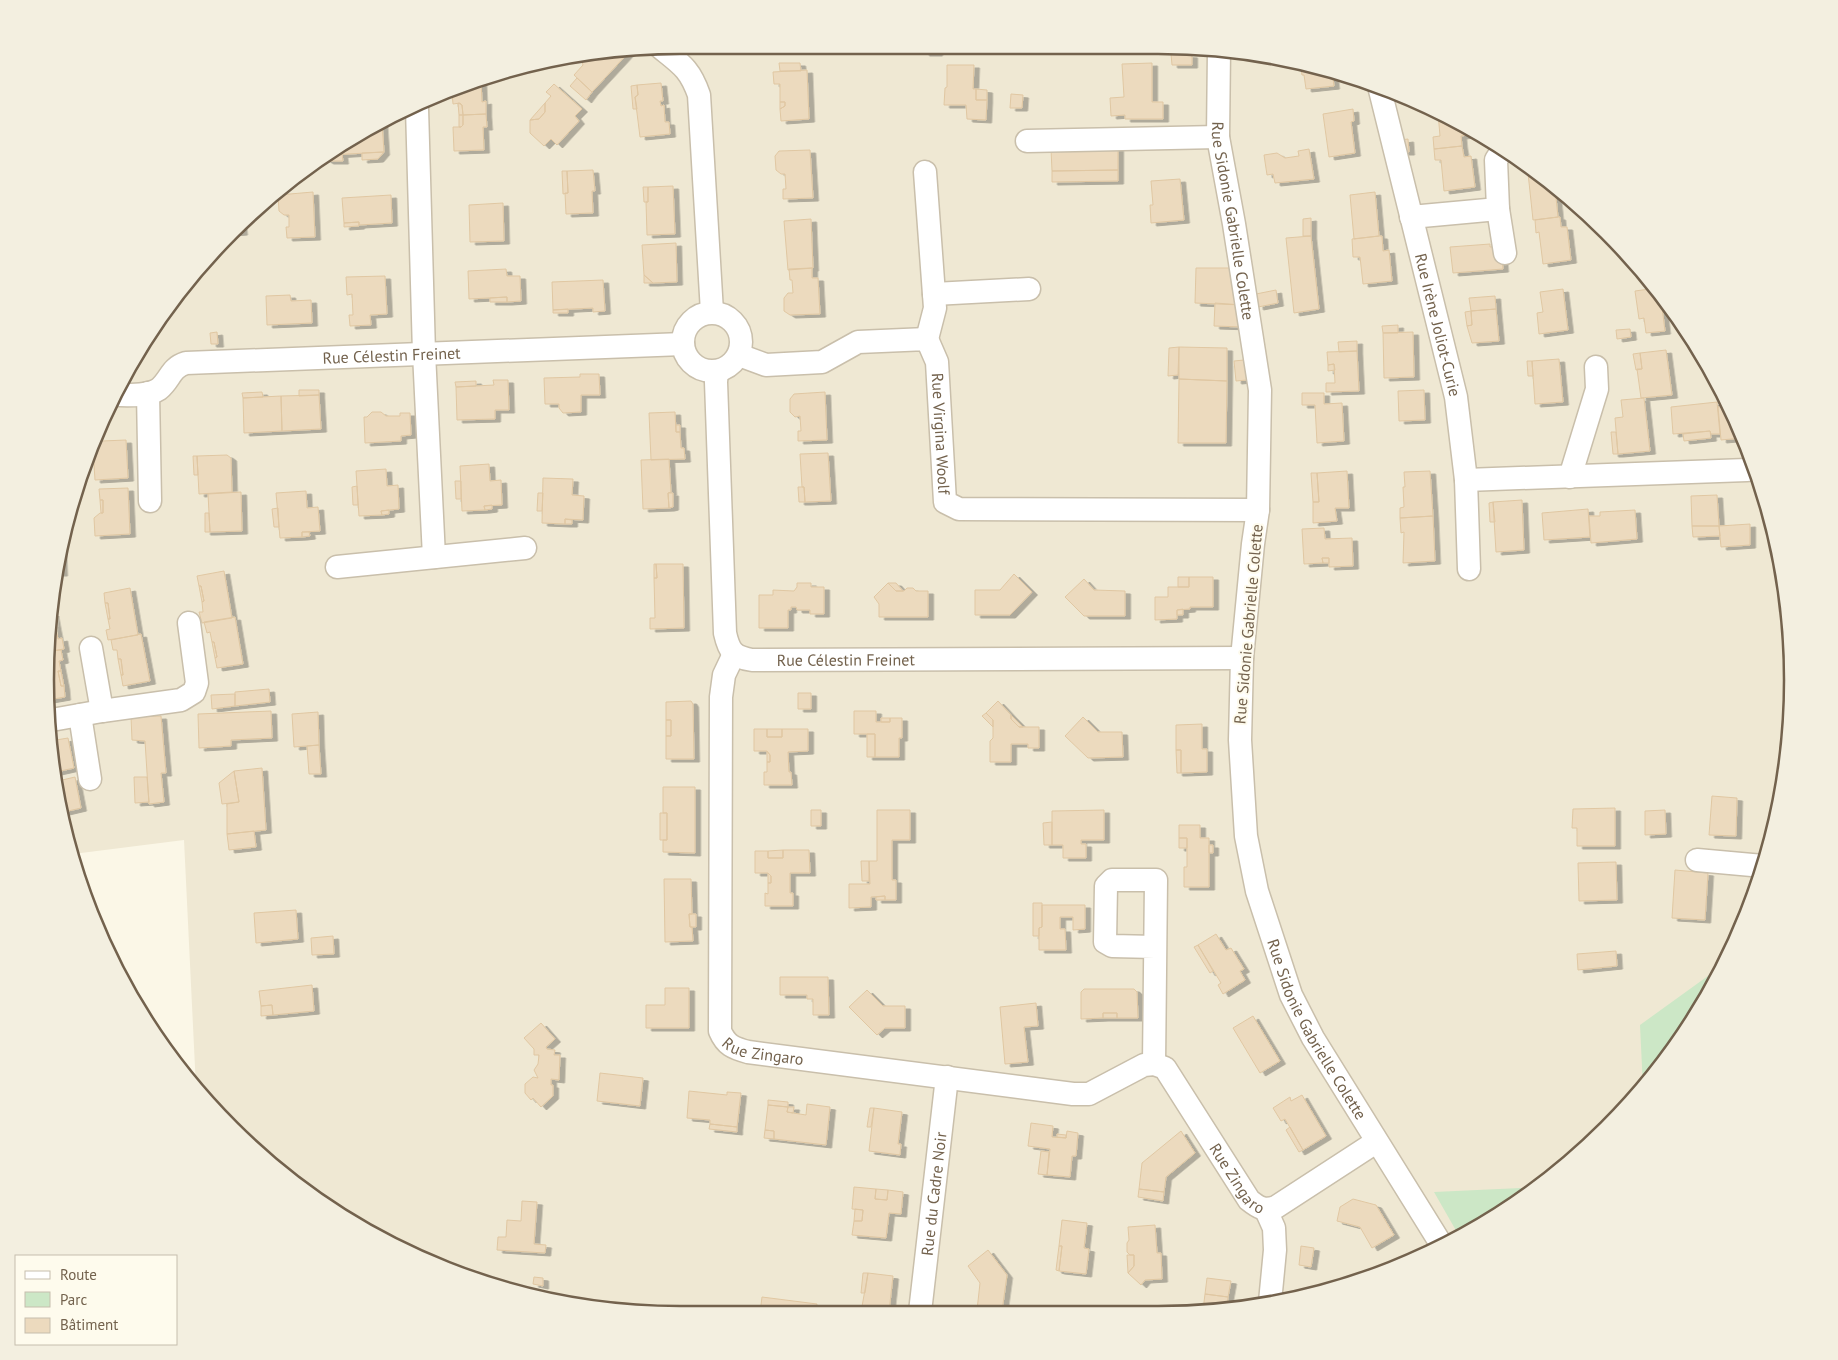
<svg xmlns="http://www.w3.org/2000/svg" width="1838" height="1360" font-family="'PT Sans',sans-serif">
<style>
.residential{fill:#efe8d3}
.green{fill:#cce7c6}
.building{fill:#ecdabe;stroke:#e0c7a2;filter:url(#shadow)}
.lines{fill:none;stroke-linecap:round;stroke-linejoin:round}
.street-casing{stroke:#c9bfab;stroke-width:25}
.street{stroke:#fff;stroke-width:22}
.labels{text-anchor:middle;stroke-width:4;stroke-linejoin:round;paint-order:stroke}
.street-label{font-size:16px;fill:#73624d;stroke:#fefbed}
.rim{fill:none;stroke:#73624d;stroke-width:2.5}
</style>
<defs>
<filter id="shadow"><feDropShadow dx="5.5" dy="3" stdDeviation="0" flood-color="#0004"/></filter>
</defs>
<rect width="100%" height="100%" fill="#fbf7e7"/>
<path class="residential" d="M680,45L1199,46L1322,67L1401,93L1511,152L1607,231L1662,294L1728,399L1771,516L1792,639L1788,763L1759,884L1708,998L1635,1099L1544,1184L1401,1267L1241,1310L638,1314L476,1281L363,1230L262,1158L196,1088L184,840L73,854L46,722L57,556L111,399L152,327L231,231L362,130L515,67Z"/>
<path class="green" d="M1719,968H1721L1708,998L1643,1088L1640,1025Z
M1540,1187L1458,1234L1434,1192Z"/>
<path class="building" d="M763,45H813V49L763,51Z
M924,46H937V53H924Z
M629,52L592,92L574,75L583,65L581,58Z
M1171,54L1192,55V65H1172Z
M779,63H800L801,71H780Z
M1152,63V102H1163V119H1125V115L1111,116L1110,98L1124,97L1122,64Z
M1300,63L1332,70L1334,86L1306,89L1304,75H1302Z
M947,65H974L973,89H976V100H987L986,120L967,119L966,105H944L945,88L947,87Z
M807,70L809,119L781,121L780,109L785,106V102H780V84H774L773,72Z
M577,78L592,92L586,100L570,86Z
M481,81L482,102L486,101V114L463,115L462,105L460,103L453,104L452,93Z
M661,83L663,101H660L661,106L664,105L665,122H669L670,134L640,137L635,97L638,95L637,85Z
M554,84L582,109L575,116L579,121L557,145L551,139L544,146L530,133V120L539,119L545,112V103L551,96L546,92Z
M637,85L638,95L635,97L637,109H633L631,86Z
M976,89L987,90V100H976Z
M1011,94L1023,95L1022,108H1010Z
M780,102H785V106L780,109Z
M458,103L462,105L463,115H459Z
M545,103V112L539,119L530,120Z
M1353,109L1354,121L1351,122L1355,153L1329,157L1323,114Z
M1438,113L1466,128L1467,135L1461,136L1462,146L1434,149L1433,137L1440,136Z
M486,114L487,127H483L484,150L454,151L453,127H461L463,125V115Z
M459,115H463V125L461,127H459Z
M382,122L384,152L330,155L362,130Z
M1408,139L1409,152H1403L1400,140Z
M1462,146L1464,157L1471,156L1475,187L1444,191L1441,160H1435L1434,149Z
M1118,147V170L1052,171L1051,149Z
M1309,149L1314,179L1275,183L1273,174L1267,175L1264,155L1277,153L1285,158L1299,156L1298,151Z
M810,150L813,198L783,199V189H786L785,174H781L776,170L775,156L779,151Z
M384,152L378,159L362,160V153Z
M342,154L343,161H328L325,159L330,155Z
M593,170L595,191H592L593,213L566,214L565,193H568L567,171Z
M1118,170V181L1052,182V171Z
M562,171H567L568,193L563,194Z
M1528,173H1536L1555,188L1558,217L1533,220Z
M1180,179L1184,220L1151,223L1150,205H1153L1151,181Z
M673,186L675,234L647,235L646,202H648V187Z
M643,187H648V202H644Z
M313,192L315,237L287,238L286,227H289V215H284L279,211L278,195Z
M1375,192L1379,236L1354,239L1350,195Z
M391,195L392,223L359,225V222L344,223L342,198Z
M503,203L504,241L470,242L469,205Z
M1558,217H1560L1561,227H1567L1571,260L1543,264L1539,232L1536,233L1535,220Z
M1311,218V236H1303V219Z
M811,219L813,268L788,270L784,221Z
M359,222V226L344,227V223Z
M241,223L242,232L229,233L231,231Z
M1311,236L1319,309L1294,313L1286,238Z
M1379,236H1382L1383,251L1389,250L1392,281L1363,284L1360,257H1353L1352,239Z
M676,243L677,282L653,283L644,275L642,245Z
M1490,244V247L1501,246L1503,269L1453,273L1450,247Z
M812,268V278H818L820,314L790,315L784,311V298L788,293H793L792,280H790L789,269Z
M1196,268H1237L1242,305L1195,303Z
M506,269L507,276H520L521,301L507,302V297L469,299L468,271Z
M644,275L653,283H644Z
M385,276L387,314L370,315L371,325L350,326L349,315H353L352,294L347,295L346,277Z
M603,280L605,311L593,312V308L553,310L552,282Z
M1657,288L1660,291L1665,331L1646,333L1644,318L1639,319L1635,291Z
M1563,289L1568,330L1539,334L1537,313L1543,312L1540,292Z
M1276,290L1278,303L1258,307L1256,294Z
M290,295L291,301L311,300L312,323L267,325L266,296Z
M1495,296L1496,309L1471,311L1469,298Z
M507,297V302H490V298Z
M1215,303L1242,305L1244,327L1214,326Z
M568,309V313H553V310Z
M1496,309L1499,341L1472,343L1467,326L1472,325L1471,311Z
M1471,311L1472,325L1467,326L1465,312Z
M1398,325V333H1383L1382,326Z
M1630,329L1631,337L1617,339L1616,330Z
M217,332L218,344H211L210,333Z
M1413,332L1414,377L1384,378L1383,333Z
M1357,341V351L1339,352L1338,342Z
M1179,347L1178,375L1168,376L1169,348Z
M1179,347L1227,348V381L1179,379Z
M1666,350L1672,395L1641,398L1637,369H1642L1640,353Z
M1357,351L1359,391L1326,392V383H1335L1334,364L1328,365L1327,352Z
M1640,353L1642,369L1636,370L1633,354Z
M1559,359L1563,402L1535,404L1532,361Z
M1244,360L1247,380L1236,381L1234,361Z
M1527,361H1532L1533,376H1528Z
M1334,364L1335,370L1328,371V365Z
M580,374H599L600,395H581V412L563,413L559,408V404H545L544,378L580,377Z
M1179,379L1227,381L1226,443H1178Z
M493,380H508L509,410H495V419L457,420L456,387L494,385Z
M476,381V386L456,387L455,382Z
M299,390H319V395L299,396Z
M1424,390L1425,420L1399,421L1398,391Z
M262,392L263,397L243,398L242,393Z
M825,392L827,440L798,441V431H801L800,416L795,417L790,412V399L794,394Z
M1302,393H1324V404L1342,403L1344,441L1317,443L1315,405H1302Z
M319,395L321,429L282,431L281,396Z
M281,396L282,431L244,433L243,398Z
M1644,398L1650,451L1618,454L1615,418L1623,417L1621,400Z
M1717,402L1720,434H1711L1710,431L1673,434L1671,407Z
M1729,406V410H1732L1742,438L1721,440L1718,407Z
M372,412H381L386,416H400V413H410L411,435L401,436V441L365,443L364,417H367Z
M675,412L676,432H680L681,448H684L685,459L651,460L649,413Z
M676,425H680V432H676Z
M1710,431L1711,438L1684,441L1683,434Z
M1611,432H1616L1618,454H1613Z
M126,440L128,478L95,480L93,450L102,441Z
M96,441H102L93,450Z
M828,453L831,501L805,502L804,487H802L800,454Z
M227,455L231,458L232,492L199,494L197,456Z
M193,456H197L198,475H194Z
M669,459L671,492L668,493L669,508L643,509L641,460Z
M489,464L490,481L501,480L502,505L484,506L485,510L462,511L460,466Z
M386,469L387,486L398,485L399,509L381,511L382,515L359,516L356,471Z
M1347,471L1349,508H1335L1337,521L1313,523V502H1319L1317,473Z
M1430,471L1433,516L1400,518V508L1404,507L1403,487H1405L1404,472Z
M1311,473H1317L1319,502H1313Z
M543,478L573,479L572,495L584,496L583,520L565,519V524L542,523Z
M455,481H461V499H456Z
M357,486L358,505H353L352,487Z
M798,487H804L805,502H799Z
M128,488L130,534L95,536L94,518L100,513H103V500H100L99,489Z
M306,491L307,508L318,507L320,531L302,532V537L280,538L276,493Z
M241,492L242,531L210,532L208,494Z
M538,493H543L542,511H537Z
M668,493H673V507L669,508Z
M1717,495L1719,526H1692L1691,496Z
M100,500H103V513H101Z
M1522,500L1524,550L1496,552L1493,502Z
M1493,502L1495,522H1490L1489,503Z
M492,505V509L485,510L484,506Z
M278,508L279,527H274L272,509Z
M1588,509L1590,537L1544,540L1542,513Z
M389,510V514L382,515L381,511Z
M1635,510L1637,539L1591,543L1589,516H1600V512Z
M205,513H209L210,532H205Z
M1433,516L1435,561L1403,563L1404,532L1401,533L1400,518Z
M565,519L572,520V524H565Z
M1750,524V545L1721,547L1719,526Z
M1692,526H1719L1720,536L1693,537Z
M1324,528L1325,539L1352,538L1353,566L1329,567V558H1322L1323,563L1304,564L1302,529Z
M302,532H309L310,536L302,537Z
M61,546L62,573H56L57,556Z
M1322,558H1329V563H1323Z
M654,564H656L657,578H654Z
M656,564H683L684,628L650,629V618H655L654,578H657Z
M224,571L232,618L202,623L199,612H203L202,602L204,601L201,586H199L197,576Z
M1014,574L1032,592L1010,615H975V590H1000Z
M1178,577H1189V587H1178Z
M1189,577H1213V607H1190V609L1177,610V619L1155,620V597H1168V587H1189Z
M1084,579L1094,590L1125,591V616H1084L1065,597Z
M797,583H811V587H824V614H810V610H797L796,607H791V610H788V628H759V595H773V590L794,591L797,587Z
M888,583H896L903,591H896Z
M888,583L896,591H904L907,588H913L916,591H928V617H879V604L874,597Z
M199,586H201L204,601L202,602Z
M130,588L138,635L108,640L106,630L110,629L108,619H110L108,603H105L104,593Z
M105,603H108L110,619H108Z
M1183,609V615H1177V610Z
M53,613L56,629H54L53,624Z
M235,617L243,664L217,668L215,658L217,657L214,642H212L210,632L207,633L204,622Z
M53,624L54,629H56L58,639L62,638L64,649L51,651Z
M141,634L150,681L123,686L121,675H123L121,659H118L117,650H113L111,640Z
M212,642H214L217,657L215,658Z
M61,650L63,660L59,661L61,671H58L61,686H64L65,697L48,700L51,651Z
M118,659H121L123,675H121Z
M58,671H61L64,686H61Z
M269,689L270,702L235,706V692Z
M798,693H811V709H798Z
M235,694V706L212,709L211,695Z
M691,701L693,704L694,759H666V736H671V720H666V702Z
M998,701L1011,715V719L1019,727H1039V748H1028V744H1011V762H990V741L993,738V720L986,713Z
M271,711L272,738L231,740V746L199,748L198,714Z
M854,711H876V722H890V718H902V738H899V757H875V734H854Z
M318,712L319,745L294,747L292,714Z
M986,713L993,720V727L982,716Z
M1011,715L1023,727H1019L1011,719Z
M161,716L166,773H161L164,802L149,804L145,741L132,740L131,717Z
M1083,717L1098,732H1122L1123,757L1088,758L1065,736Z
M881,718H890V722H881Z
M666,720H671V736H666Z
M1202,724V749H1207V772L1181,773V750H1176V725Z
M754,729H767V737H782V729H808V751L788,752L789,772H791L792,785H764V772H767V762H770V755L767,751H754Z
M767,729H782V737H767Z
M867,734H875V757H867Z
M68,738L74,768L56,772L50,741Z
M319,745L321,774H309L307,746Z
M1176,750H1181V773H1177Z
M767,751L770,755V762H767Z
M262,768L266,830L227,834V804L239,802L234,771Z
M234,771L239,802L222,804L219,783Z
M75,777L81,808L64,812L58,781Z
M134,777H147L149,802L135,803Z
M663,787H695V853L663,852V840H667V813H663Z
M1712,796L1737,798L1736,836L1709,835Z
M1615,808V846H1577V828H1572L1573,809Z
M811,810H821V826H811Z
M877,810H910V840H892V880H896V900H885V896L871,897V907L849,908V884H870L869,861H877Z
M1104,810V840H1081V844H1086V858H1063V845H1052V811Z
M1665,810L1666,834L1645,835V811Z
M660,813H667V840H660Z
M1052,822V845H1044L1043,823Z
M1179,825H1200V838H1209V887H1184V867H1187V838H1179Z
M254,831L256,847L229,850L227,834Z
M1179,838H1187V848H1179Z
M1209,845H1213V853H1209Z
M783,850V858H768V851Z
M783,850H809L810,873H790V893H793V906H765V893L768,894V883H771V876L768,873H755V851H768V858H783Z
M861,861H869V881H862Z
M1616,862L1617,900L1579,901L1578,863Z
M1675,870L1708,873L1705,920L1672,918Z
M768,873L771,876V883H768Z
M664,879H691L692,914H689L690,927H692L693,941L665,942Z
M885,896V900H876V897Z
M1033,903H1042V927L1039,928V936H1033Z
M1042,905H1085V929L1073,930V917H1060V929H1065L1066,950H1039V928L1042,927Z
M296,910L298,939L256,943L254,913Z
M689,914H696V927H690Z
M1216,934L1226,950L1231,948L1244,969L1240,971L1245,980L1223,994L1218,985L1221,983L1198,945Z
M333,936L334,954L312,955L311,938Z
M1198,945L1213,971L1210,973L1194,947Z
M1616,951L1617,966L1578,970L1577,954Z
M780,977H828L829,1015H813V999H807V995H780Z
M312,985L314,1011L273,1015L272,1005L261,1006L259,991Z
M665,988H689V1028H646V1005H665Z
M1084,989H1134L1137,992L1138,1018H1117V1013H1103V1018L1081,1019V992Z
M867,990L883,1006H905V1028H885L877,1035L849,1007Z
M1036,1003L1038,1026L1024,1027L1028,1062L1005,1064L1000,1007Z
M272,1005L273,1015L261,1016V1006Z
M1103,1013H1117V1018H1103Z
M1253,1016L1280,1061L1260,1073L1233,1028Z
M541,1023L555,1039L546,1047L547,1049L555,1050L554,1055H560L559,1080L551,1079V1085H553V1096L541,1107L533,1098L531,1100L525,1093V1084L533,1077L538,1078L534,1070L538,1064L539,1055H534V1049L524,1038Z
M600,1073L643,1078L640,1106L597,1101Z
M689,1091L727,1095V1092L741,1093L737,1127L710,1124V1120L687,1118Z
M1302,1095L1326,1136L1303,1150L1285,1119L1281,1121L1273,1108L1290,1097L1291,1101Z
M768,1100L788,1102V1107L768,1105Z
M807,1104L830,1107L826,1145L774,1139V1131L765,1130L768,1105L788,1107L787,1112L806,1115Z
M788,1107H794L793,1113L787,1112Z
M870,1108H874L871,1127H867Z
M874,1108L902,1112L898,1144H901L900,1155L869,1151Z
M1031,1123L1053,1126L1052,1137L1066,1138L1067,1131L1078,1133L1076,1156H1072L1070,1177L1047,1175L1050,1149L1028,1146Z
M710,1124L737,1127V1132L709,1129Z
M1290,1127L1303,1150L1299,1152L1286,1130Z
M765,1130L774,1131V1139L764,1138Z
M1181,1131L1195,1153L1166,1177L1164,1192L1139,1189L1142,1163Z
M1057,1134L1066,1135V1138L1057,1137Z
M1041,1151L1049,1152L1047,1175L1038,1174Z
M854,1187L876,1189L875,1199L887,1200L888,1190L903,1192L901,1214L889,1213L886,1238L852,1235L854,1221H862L863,1210L852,1209Z
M876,1189L888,1190L887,1200L875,1199Z
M1139,1189L1164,1192L1163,1201L1138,1197Z
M1353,1199L1376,1205L1394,1235L1372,1248L1360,1227L1337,1221L1340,1207Z
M522,1201L537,1202L534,1244L546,1245L545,1253L497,1250L498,1237H506L507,1220L521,1221Z
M855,1209L863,1210L862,1221H854Z
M1062,1220L1087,1223L1084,1248L1089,1249L1086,1274L1059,1271L1062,1246H1059Z
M1155,1225L1157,1253H1161L1162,1279L1145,1280L1141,1285L1128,1273L1134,1266V1255H1130L1127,1252V1243L1129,1240L1128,1227Z
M1059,1246H1062L1059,1271L1056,1270Z
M1301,1246L1314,1248L1311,1267L1299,1265Z
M988,1250L1007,1275L1002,1311L977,1310L980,1283L968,1266Z
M1127,1255H1134V1266L1128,1273Z
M863,1273H868L865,1293H861Z
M868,1273L893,1276L889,1312H861Z
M534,1277L543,1278V1286L533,1284Z
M1207,1278L1231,1281L1228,1297L1205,1294Z
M1205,1294L1228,1297L1227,1310H1203Z
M762,1297L817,1304L816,1312L760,1313Z
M600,1301L647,1305L646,1314H638L600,1306Z"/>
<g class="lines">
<defs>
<g id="street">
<path d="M661,48C681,64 690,69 699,95L712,312"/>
<path id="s1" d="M1219,50L1218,137L1234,224L1260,390L1258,510L1253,544L1242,658L1240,740L1246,836L1257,891L1291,995L1313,1038L1441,1244"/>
<path id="s2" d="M1379,86L1456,397L1466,480L1469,569"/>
<path d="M417,108L424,353L434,557"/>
<path d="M1027,141L1218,137"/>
<path d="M925,172L935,308L927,339"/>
<path d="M1411,217L1498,209"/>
<path d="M1505,253L1498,209L1496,160L1503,149L1506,150"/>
<path d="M934,294L1029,289"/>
<circle cx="712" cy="342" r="29"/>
<path id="s3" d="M739,355L766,365L822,362L858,342L927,339L937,362L945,502L959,509L1258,510"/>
<path id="s4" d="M717,371L716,382L725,633C729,651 733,657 752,660L1242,658"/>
<path d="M148,393L150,501"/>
<path id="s5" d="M113,395C126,395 147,397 159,389C171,379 170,368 186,363L683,344"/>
<path d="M1570,477L1597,389L1596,367"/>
<path d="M1466,480L1747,470"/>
<path d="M337,567L525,548"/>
<path d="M91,648L102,711"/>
<path id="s6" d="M734,654L724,675L721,697L720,1031C726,1045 733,1048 748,1052L1073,1094H1089L1144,1065L1154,1064L1165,1068L1249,1200C1259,1208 1264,1211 1276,1207L1376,1142"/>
<path d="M80,715L90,779"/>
<path d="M46,721L102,711L181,700L194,692L197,683L189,623"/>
<path d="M1697,860L1763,866"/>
<path d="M1154,1064L1156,880H1112L1106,886L1105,942L1112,946L1155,947"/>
<path d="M1266,1210L1274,1228L1275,1250L1270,1302"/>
<path id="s7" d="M920,1312L947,1077"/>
</g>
</defs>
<use href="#street" class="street-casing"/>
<use href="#street" class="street"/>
</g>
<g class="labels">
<g class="street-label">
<text dy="6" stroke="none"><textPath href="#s1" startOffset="172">Rue Sidonie Gabrielle Colette</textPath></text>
<text dy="6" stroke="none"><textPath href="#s2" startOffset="246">Rue Irène Joliot-Curie</textPath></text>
<text dy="6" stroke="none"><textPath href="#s5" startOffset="291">Rue Célestin Freinet</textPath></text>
<text dy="6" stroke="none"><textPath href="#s3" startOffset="292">Rue Virgina Woolf</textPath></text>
<text transform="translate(1248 624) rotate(-85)" y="6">Rue Sidonie Gabrielle Colette</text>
<text dy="6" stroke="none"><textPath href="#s4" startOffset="398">Rue Célestin Freinet</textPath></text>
<text dy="6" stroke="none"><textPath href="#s1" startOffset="998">Rue Sidonie Gabrielle Colette</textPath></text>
<text dy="6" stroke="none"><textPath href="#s6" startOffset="431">Rue Zingaro</textPath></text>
<text dy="6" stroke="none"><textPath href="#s6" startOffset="976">Rue Zingaro</textPath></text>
<text dy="6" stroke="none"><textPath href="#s7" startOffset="119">Rue du Cadre Noir</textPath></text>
</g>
</g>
<path d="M0 0H1838V1360H0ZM680 54H1158A626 626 0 0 1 1784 680V680A626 626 0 0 1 1158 1306H680A626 626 0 0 1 54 680V680A626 626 0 0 1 680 54Z" fill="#f3efe0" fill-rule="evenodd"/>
<path class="rim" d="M680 54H1158A626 626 0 0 1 1784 680V680A626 626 0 0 1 1158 1306H680A626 626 0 0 1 54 680V680A626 626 0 0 1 680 54Z"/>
<rect x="15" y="1255" width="162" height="90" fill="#fefbed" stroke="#c6bead"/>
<rect x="25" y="1271" width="25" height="8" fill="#ffffff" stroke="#c6bead"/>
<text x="60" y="1280" font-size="15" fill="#73624d">Route</text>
<rect x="25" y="1292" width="25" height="15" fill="#cce7c6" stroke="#c6bead"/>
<text x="60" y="1305" font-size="15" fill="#73624d">Parc</text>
<rect x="25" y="1318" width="25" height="15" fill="#ecdabe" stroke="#c6bead"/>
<text x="60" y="1330" font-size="15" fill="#73624d">Bâtiment</text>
</svg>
